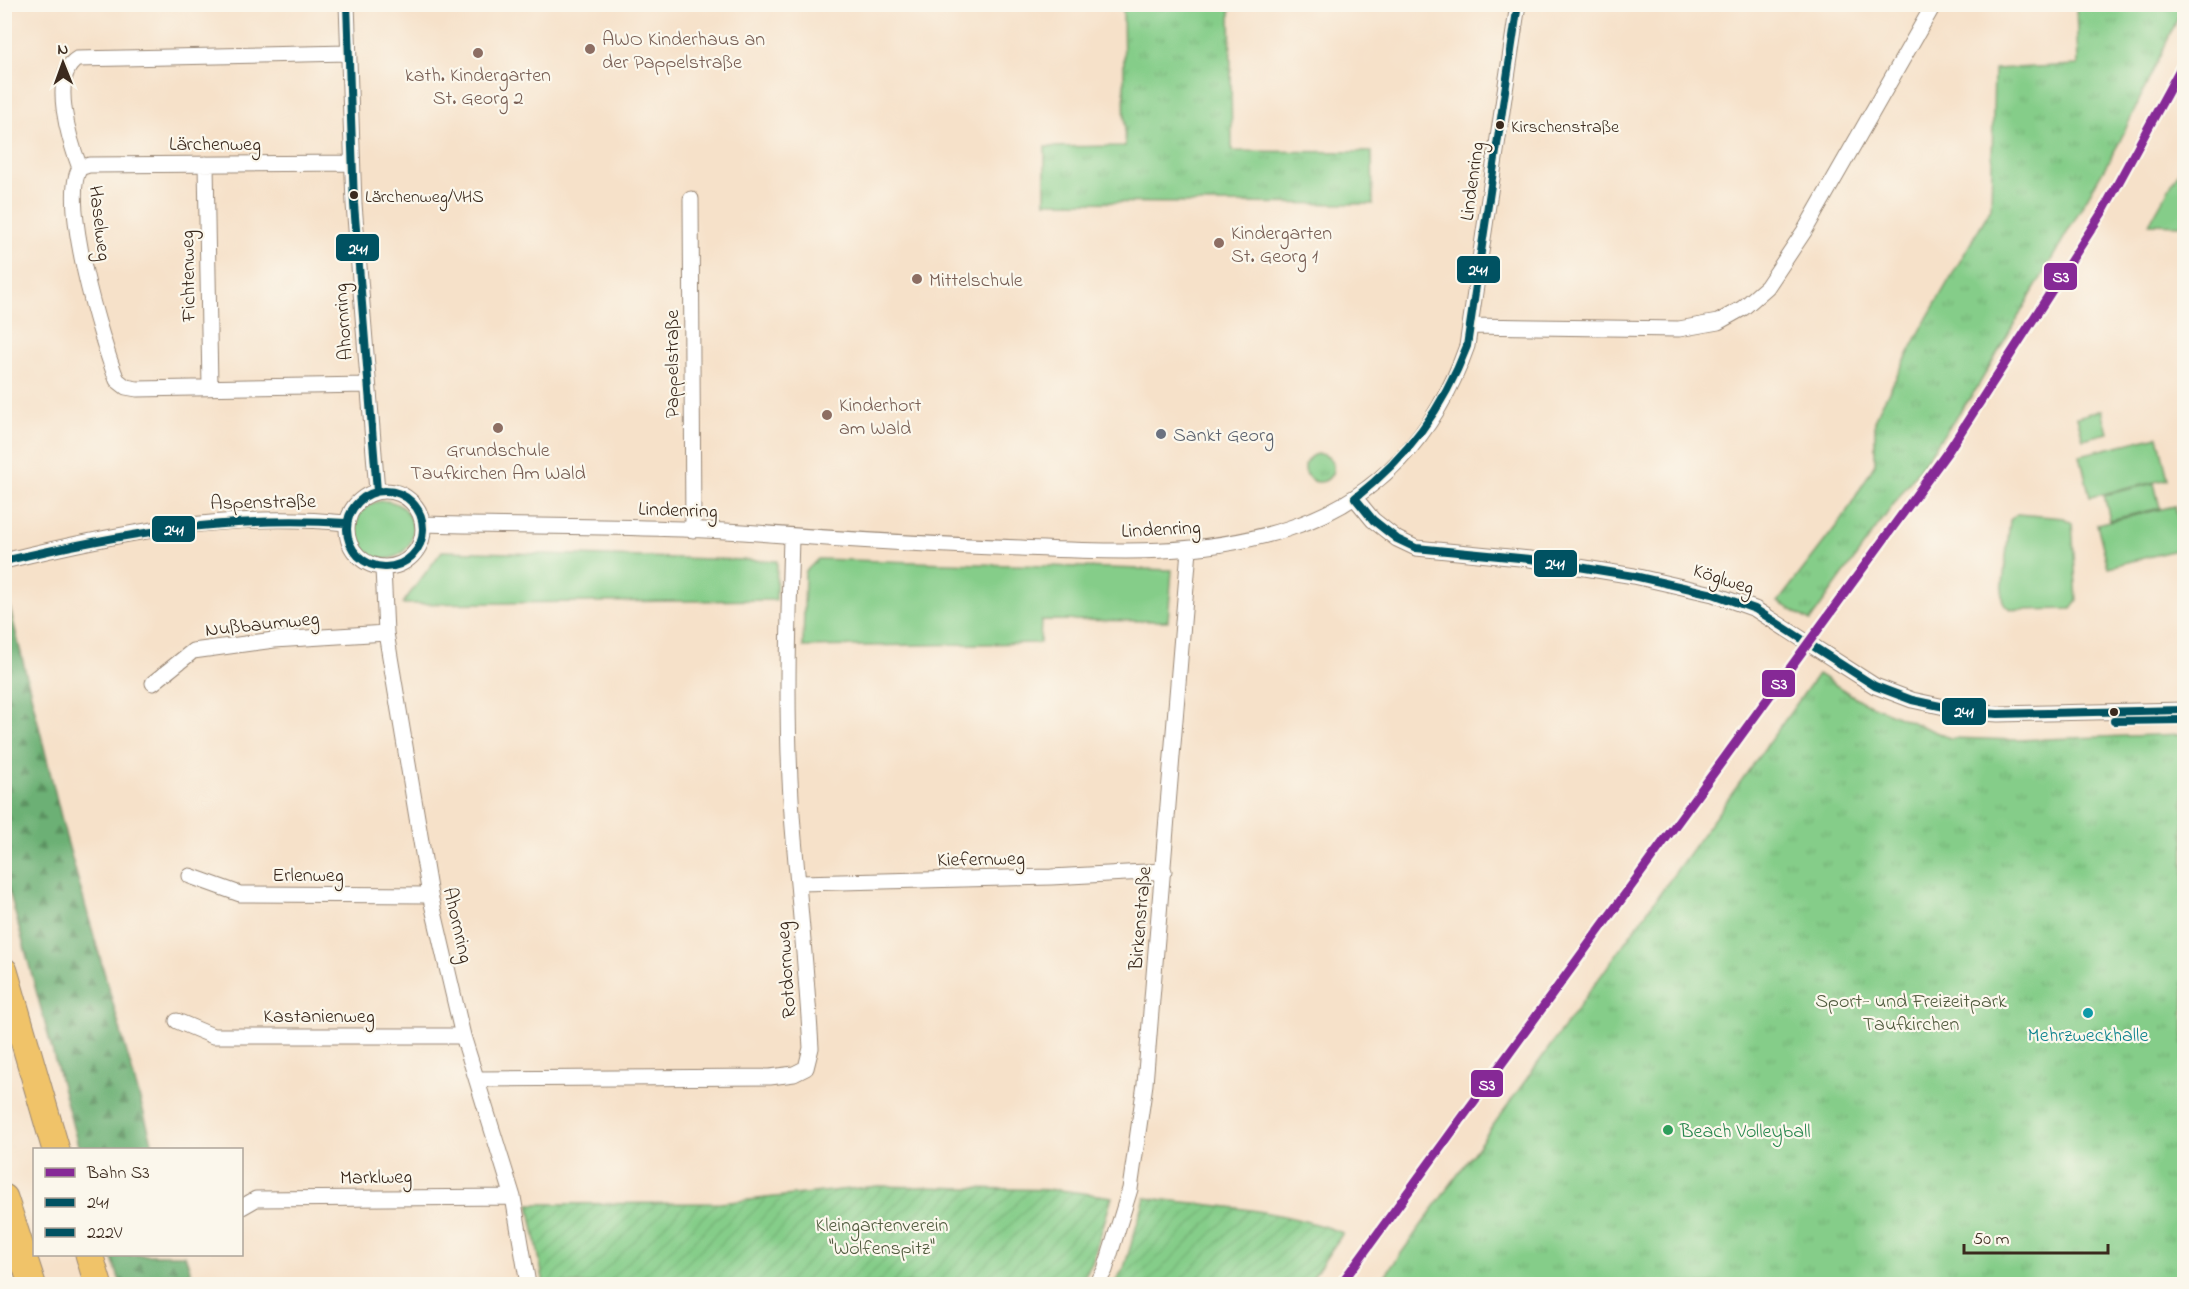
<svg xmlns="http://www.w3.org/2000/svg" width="2189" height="1289" font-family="'Indie Flower',sans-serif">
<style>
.grass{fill:#85cd89;stroke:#607c54;stroke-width:1.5}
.forest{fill:url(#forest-firs);stroke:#546d4a;stroke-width:1.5}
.park{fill:url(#park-tufts);stroke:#607c54;stroke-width:1.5}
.garden{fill:url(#garden-furrows);stroke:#607c54;stroke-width:1.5}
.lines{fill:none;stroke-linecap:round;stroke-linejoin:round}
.minor-casing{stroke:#988674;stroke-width:17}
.motorway-casing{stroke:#988674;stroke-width:29}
.minor{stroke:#fff;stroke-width:15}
.motorway{stroke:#f0c369;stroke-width:27}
.bus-1-casing{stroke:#fbf7ec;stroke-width:12}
.bus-2-casing{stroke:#fbf7ec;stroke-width:12}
.bus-1{stroke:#005262;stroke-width:8}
.bus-2{stroke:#005262;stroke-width:8}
.rail-1-casing{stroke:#fbf7ec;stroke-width:14}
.rail-1{stroke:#862996;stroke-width:9}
.education-dot{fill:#8d6e63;stroke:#fbf7ec;stroke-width:2}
.bus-dot{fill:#3b2a1e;stroke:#fbf7ec;stroke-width:2}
.worship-dot{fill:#6b7280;stroke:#fbf7ec;stroke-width:2}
.culture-dot{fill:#0f9aa8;stroke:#fbf7ec;stroke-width:2}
.leisure-dot{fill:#2e9e5b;stroke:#fbf7ec;stroke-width:2}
.labels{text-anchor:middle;stroke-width:4.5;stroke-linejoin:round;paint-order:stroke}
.bus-label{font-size:18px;fill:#3b2a1e;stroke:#fbf7ec;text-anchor:start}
.education-label{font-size:20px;fill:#785e54;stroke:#fbf7ec;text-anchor:start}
.street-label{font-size:20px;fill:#3b2a1e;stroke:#fbf7ec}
.worship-label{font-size:20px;fill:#5b616d;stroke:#fbf7ec;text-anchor:start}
.park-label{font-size:20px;fill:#515b3e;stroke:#fbf7ec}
.culture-label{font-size:20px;fill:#0d838f;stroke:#fbf7ec}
.leisure-label{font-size:20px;fill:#27864d;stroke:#fbf7ec;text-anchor:start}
.line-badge{stroke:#fbf7ec;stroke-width:2}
.badge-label{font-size:16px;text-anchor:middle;font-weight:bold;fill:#fff}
</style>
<defs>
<pattern id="forest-firs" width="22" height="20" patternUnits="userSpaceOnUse" patternTransform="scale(1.5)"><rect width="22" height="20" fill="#6cb075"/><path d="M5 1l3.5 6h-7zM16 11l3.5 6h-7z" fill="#5a8f5f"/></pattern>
<pattern id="park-tufts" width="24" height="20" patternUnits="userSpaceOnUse" patternTransform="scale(1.5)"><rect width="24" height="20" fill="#85cd89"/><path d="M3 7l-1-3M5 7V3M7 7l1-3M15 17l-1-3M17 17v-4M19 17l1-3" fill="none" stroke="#74b076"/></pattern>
<pattern id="garden-furrows" width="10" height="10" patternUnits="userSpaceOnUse" patternTransform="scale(1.5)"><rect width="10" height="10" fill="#85cd89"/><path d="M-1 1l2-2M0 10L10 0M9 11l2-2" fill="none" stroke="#74b076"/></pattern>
</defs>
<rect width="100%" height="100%" fill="#fbf7ec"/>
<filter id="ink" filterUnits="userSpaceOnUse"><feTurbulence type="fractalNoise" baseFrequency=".0167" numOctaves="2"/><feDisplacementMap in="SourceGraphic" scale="12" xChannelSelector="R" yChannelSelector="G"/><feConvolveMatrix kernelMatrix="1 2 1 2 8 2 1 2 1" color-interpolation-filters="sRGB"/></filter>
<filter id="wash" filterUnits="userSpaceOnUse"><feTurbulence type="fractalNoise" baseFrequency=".008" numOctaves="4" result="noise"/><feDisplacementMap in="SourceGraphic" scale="24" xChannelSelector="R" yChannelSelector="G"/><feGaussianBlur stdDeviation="1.35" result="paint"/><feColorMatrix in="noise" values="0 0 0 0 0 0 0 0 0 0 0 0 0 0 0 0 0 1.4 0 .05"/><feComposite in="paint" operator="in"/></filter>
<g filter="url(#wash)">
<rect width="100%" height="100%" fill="#f6e1c9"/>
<path class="grass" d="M2184,162V225L2149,224Z
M2102,410L2108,433L2083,439L2077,417Z
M2158,436L2168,479L2090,497L2080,455Z
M2154,483L2160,508L2110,520L2104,495Z
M355 530a29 29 0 1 1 58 0a29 29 0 1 1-58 0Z
M2175,506L2184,548L2108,567L2097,524Z
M2017,514L2064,518L2072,523L2077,601L2071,609L2017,610C2007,609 2001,603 2002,593L2010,520Z
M442,551L777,561L776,600L402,604Z
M818,559L1172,570L1168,621L1041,620L1040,643L803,647L805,572Z"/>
<path class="forest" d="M5,588L66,837L154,1149H79L5,876Z
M111,1255H185L195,1284H121Z"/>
<path class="park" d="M1123,5H1230L1232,151L1372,152L1373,204L1045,202V147L1125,146Z
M2076,5H2184L2119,143L1977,388L1810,621L1778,602L1844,516L1875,464V418L1927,318L1991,208L1994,69L2078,65Z
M1305 468a14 14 0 1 1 28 0a14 14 0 1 1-28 0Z
M1818,674L1861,701L1950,738L2017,740L2184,734V1284H1379Z"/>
<path class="garden" d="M878,1186L1060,1190L1112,1197L1092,1263L1080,1284H544L529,1204L720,1203Z
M1145,1198C1212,1205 1280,1209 1343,1233L1308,1284H1114L1124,1268Z"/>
</g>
<g filter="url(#ink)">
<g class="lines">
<defs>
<path id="minor" d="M347,4L354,204L377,491
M348,53L77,59C49,76 70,142 80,168C59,199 102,343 117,380L126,387L137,389L368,385
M206,164L210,387
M80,168L89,165L352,163
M691,199L693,530
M1472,326L1679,329L1718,322L1743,308L1767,287L1805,230L1934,4
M347 529a38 38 0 1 1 76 0a38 38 0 1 1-76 0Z
M1355,498L1373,520L1397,539L1416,548L1530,559L1634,576L1713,594L1755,609L1875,686L1912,700L1968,712L1998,714L2184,710
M424,524C530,527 637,525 743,532C836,539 928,545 1021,548C1111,552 1200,557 1287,529C1378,500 1436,434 1467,346L1518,4
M4,561C117,533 230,511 346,523
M383,568L386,633L430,895L463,1036L513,1197L528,1284
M153,683L193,651L274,640L386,633
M190,876L240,894L430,895
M800,883L1051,877L1164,871
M177,1021L213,1036H463
M477,1079L770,1077L794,1074L806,1068L811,1048C807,978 800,908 794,839C785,739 788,637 791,538
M242,1207L256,1199L513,1197
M1097,1284L1105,1270L1130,1189L1145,1084L1189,550"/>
<path id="motorway" d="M4,971L56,1150
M4,1198L32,1284
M89,1254L98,1284"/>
</defs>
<use href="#minor" class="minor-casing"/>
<use href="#motorway" class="motorway-casing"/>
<use href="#minor" class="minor"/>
<use href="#motorway" class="motorway"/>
<defs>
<path id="bus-1" d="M347,4L354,204L377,491
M347 529a38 38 0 1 1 76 0a38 38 0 1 1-76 0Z
M1355,498L1373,520L1397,539L1416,548L1530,559L1634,576L1713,594L1755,609L1875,686L1912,700L1968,712L1998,714L2184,710
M1355,498C1408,456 1443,409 1467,346L1518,4
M4,561C118,534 229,515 346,523"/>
<path id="bus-2" d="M2114,721L2184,720"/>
</defs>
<use href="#bus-1" class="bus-1-casing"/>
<use href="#bus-2" class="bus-2-casing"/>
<use href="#bus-1" class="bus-1"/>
<use href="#bus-2" class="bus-2"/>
<defs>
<path id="rail-1" d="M1341,1284L1949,450L2103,211L2184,62"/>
</defs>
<use href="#rail-1" class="rail-1-casing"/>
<use href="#rail-1" class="rail-1"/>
</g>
</g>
<g class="education-dot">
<circle cx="590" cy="49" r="6"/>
<circle cx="478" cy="53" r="6"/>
<circle cx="1219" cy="243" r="6"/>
<circle cx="917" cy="279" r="6"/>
<circle cx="827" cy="415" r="6"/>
<circle cx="498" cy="428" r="6"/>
</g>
<g class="bus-dot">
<circle cx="1500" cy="125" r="5"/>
<circle cx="354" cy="195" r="5"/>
<circle cx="2114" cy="712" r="5"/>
</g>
<circle class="worship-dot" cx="1161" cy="434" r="6"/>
<circle class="culture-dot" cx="2088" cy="1013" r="6"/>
<circle class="leisure-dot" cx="1668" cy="1130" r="6"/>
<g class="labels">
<g class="bus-label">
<text x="1511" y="132">Kirschenstraße</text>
<text x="365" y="202">Lärchenweg/VHS</text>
</g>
<g class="education-label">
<text x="602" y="45">AWO Kinderhaus an<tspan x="602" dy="23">der Pappelstraße</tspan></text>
<text x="478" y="81" text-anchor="middle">kath. Kindergarten<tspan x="478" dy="23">St. Georg 2</tspan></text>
<text x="1231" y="239">Kindergarten<tspan x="1231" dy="23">St. Georg 1</tspan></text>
<text x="929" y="286">Mittelschule</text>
<text x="839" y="411">Kinderhort<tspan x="839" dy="23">am Wald</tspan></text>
<text x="498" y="456" text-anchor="middle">Grundschule<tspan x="498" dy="23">Taufkirchen Am Wald</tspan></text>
</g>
<g class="street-label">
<text x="215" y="150">Lärchenweg</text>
<text transform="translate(1471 181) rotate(-82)" y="7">Lindenring</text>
<text transform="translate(101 223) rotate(83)" y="7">Haselweg</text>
<text transform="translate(187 276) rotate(-91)" y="7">Fichtenweg</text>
<text transform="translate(342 322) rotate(-94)" y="7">Ahornring</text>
<text transform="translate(671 364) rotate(-90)" y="7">Pappelstraße</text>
<text transform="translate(263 501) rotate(-1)" y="7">Aspenstraße</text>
<text transform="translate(678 509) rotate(2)" y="7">Lindenring</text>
<text transform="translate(1161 528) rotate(-3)" y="7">Lindenring</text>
<text transform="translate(1724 578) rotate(18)" y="7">Köglweg</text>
<text transform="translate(262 623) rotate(-6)" y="7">Nußbaumweg</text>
<text transform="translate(981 858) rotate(-1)" y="7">Kiefernweg</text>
<text x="308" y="881">Erlenweg</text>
<text transform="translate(1139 918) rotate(-85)" y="7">Birkenstraße</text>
<text transform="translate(459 925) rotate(77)" y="7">Ahornring</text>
<text transform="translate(785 970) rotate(-94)" y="7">Rotdornweg</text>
<text x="319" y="1022">Kastanienweg</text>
<text transform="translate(376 1176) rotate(-1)" y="7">Marklweg</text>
</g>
<g class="worship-label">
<text x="1173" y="441">Sankt Georg</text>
</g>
<g class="park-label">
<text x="1911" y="1007">Sport- und Freizeitpark<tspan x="1911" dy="23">Taufkirchen</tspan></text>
<text x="882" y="1231">Kleingartenverein<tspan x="882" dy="23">"Wolfenspitz"</tspan></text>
</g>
<g class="culture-label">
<text x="2088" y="1041">Mehrzweckhalle</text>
</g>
<g class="leisure-label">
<text x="1680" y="1137">Beach Volleyball</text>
</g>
</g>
<g class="line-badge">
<rect x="335" y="233" width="45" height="29" rx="6" fill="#005262"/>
<rect x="1456" y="255" width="45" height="29" rx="6" fill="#005262"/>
<rect x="2043" y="262" width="35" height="29" rx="6" fill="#862996"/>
<rect x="151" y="515" width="45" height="28" rx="6" fill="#005262"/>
<rect x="1533" y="549" width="45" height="29" rx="6" fill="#005262"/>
<rect x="1761" y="669" width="35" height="29" rx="6" fill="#862996"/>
<rect x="1941" y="697" width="46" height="29" rx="6" fill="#005262"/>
<rect x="1470" y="1069" width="34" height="29" rx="6" fill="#862996"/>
</g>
<g class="badge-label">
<text x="358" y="254">241</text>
<text x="1478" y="275">241</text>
<text x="2061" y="282">S3</text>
<text x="174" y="535">241</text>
<text x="1555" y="569">241</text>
<text x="1779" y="689">S3</text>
<text x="1964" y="717">241</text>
<text x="1487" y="1090">S3</text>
</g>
<rect width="2189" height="1289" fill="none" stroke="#fbf7ec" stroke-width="24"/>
<rect x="33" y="1148" width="210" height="108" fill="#fbf7ec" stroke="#aea59a" stroke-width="1.5"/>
<rect x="45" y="1168" width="30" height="9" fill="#862996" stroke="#aea59a" stroke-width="1.5"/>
<text x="87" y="1178" font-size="18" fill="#3b2a1e">Bahn S3</text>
<rect x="45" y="1198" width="30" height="9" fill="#005262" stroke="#aea59a" stroke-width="1.5"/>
<text x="87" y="1208" font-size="18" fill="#3b2a1e">241</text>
<rect x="45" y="1228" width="30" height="9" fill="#005262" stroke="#aea59a" stroke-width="1.5"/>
<text x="87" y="1238" font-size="18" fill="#3b2a1e">222V</text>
<g transform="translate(63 63) rotate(359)" stroke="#fbf7ec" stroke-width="4.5" paint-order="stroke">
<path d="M0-4.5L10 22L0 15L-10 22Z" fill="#3b2a1e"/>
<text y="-9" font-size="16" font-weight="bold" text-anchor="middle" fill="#3b2a1e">N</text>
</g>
<path d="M1964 1244v9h144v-9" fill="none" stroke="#3b2a1e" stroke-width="3"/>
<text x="1973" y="1244" font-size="18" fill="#3b2a1e" stroke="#fbf7ec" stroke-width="4.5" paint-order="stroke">50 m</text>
</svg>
